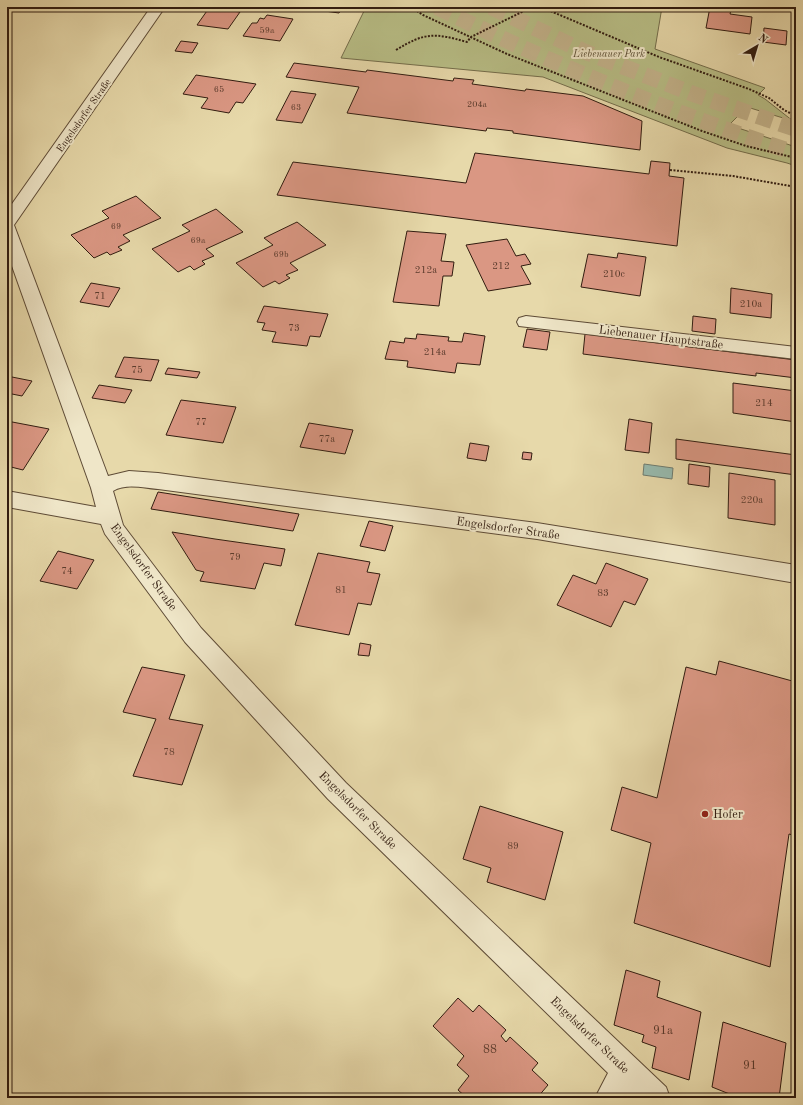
<svg xmlns="http://www.w3.org/2000/svg" width="803" height="1105" font-family="'Old Standard TT',serif">
<style>
.green{fill:#b8be86;stroke:#746d4b}
.water{fill:#97baae;stroke:#6e7b6f}
.building{fill:#da9783;stroke:#311c10}
.lines{fill:none;stroke-linecap:round;stroke-linejoin:round}
.major-tunnel{stroke:#c3b38b;stroke-width:16;stroke-dasharray:16 8;stroke-linecap:butt}
.minor-casing{stroke:#5e4b36;stroke-width:2}
.path{stroke:#311c10;stroke-width:2;stroke-dasharray:2 1.5;stroke-linecap:butt}
.minor{fill:#efe6c8;fill-rule:evenodd}
.poi-dot{fill:#8f2418;stroke:#efe6c8;stroke-width:1.5}
.labels{text-anchor:middle;stroke-width:4;stroke-linejoin:round;paint-order:stroke}
.far-number-label{font-size:9px;fill:#5b3b2d}
.far-park-label{font-size:10px;font-style:italic;fill:#5a4d33;stroke:#efe6c8}
.far-street-label{font-size:10px;fill:#311c10;stroke:#efe6c8}
.number-label{font-size:10px;fill:#5b3b2d}
.street-label{font-size:12px;fill:#311c10;stroke:#efe6c8}
.poi-label{font-size:12px;fill:#311c10;stroke:#efe6c8;text-anchor:start}
.near-number-label{font-size:12px;fill:#5b3b2d}
</style>
<rect width="100%" height="100%" fill="#e7d9aa"/>
<filter id="stains"><feTurbulence type="fractalNoise" baseFrequency=".005" numOctaves="4"/><feColorMatrix values="0 0 0 0 .2 0 0 0 0 .09 0 0 0 0 .02 0 0 0 .5 -.17"/></filter>
<radialGradient id="worn" r=".72"><stop offset=".6" stop-color="#630" stop-opacity="0"/><stop offset="1" stop-color="#630" stop-opacity=".3"/></radialGradient>
<path class="green" d="M366,7H662L655,49L765,88L758,95L765,99L793,121L747,107L729,125L796,147V166L787,163L727,148L543,77L341,58Z"/>
<path class="water" d="M644,464L673,468L672,479L643,475Z"/>
<path class="building" d="M311,7H347L342,8L339,13L310,9Z
M710,7L731,10L730,14L752,17L750,34L706,28Z
M209,8L240,12L228,29L197,25Z
M267,15L293,19L280,41L243,36L252,23H257L260,18L264,19Z
M764,28L787,31L786,45L763,42Z
M181,41L198,43L192,53L175,51Z
M294,63L366,72L367,70L453,81L454,78L474,80L472,84L525,91L526,89L583,96L642,121L640,150L513,133V131L487,128L486,131L347,113L359,87L286,77Z
M196,75L256,84L243,103L236,102L229,113L201,108L208,98L183,94Z
M291,91L316,94L302,123L276,120Z
M475,153L649,174L651,161L670,163L669,176L684,178L677,246L277,195L293,162L466,183Z
M136,196L161,218L123,235L130,241L118,247L122,250L110,255L107,252L94,258L71,235L109,218L102,211Z
M216,209L243,232L206,249L214,256L202,261L205,264L194,270L190,266L178,272L152,249L190,231L182,225Z
M297,222L326,245L290,263L298,270L286,275L290,278L279,284L275,281L263,287L236,263L273,245L264,238Z
M407,231L446,234L441,261L454,262L452,276H443L439,306L393,302Z
M507,239L516,256L525,254L531,264L521,266L531,284L488,291L466,245Z
M618,253L646,257L640,296L581,287L588,254L617,258Z
M91,283L120,288L109,307L80,302Z
M731,288L772,294L771,318L730,313Z
M264,306L328,314L320,337L310,336L307,346L272,342L276,332L262,330L265,323L257,322Z
M693,316L716,319L715,334L692,331Z
M527,329L550,332L547,350L523,347Z
M464,333L485,336L480,365L457,363L455,373L407,367L408,361L385,359L390,341L404,343L405,338L416,339L417,334L449,337L448,341L462,342Z
M585,334L796,360V378L756,373V376L583,354Z
M124,357L159,360L151,381L115,377Z
M168,368L200,372L197,378L165,374Z
M7,376L32,381L22,396L7,393Z
M733,383L796,391V422L733,413Z
M99,385L132,390L125,403L92,398Z
M181,400L236,407L223,443L166,435Z
M629,419L652,423L649,453L625,450Z
M7,421L49,429L23,470L7,466Z
M309,423L353,430L345,454L300,447Z
M676,439L796,455V475L676,459Z
M470,443L489,446L486,461L467,458Z
M523,452L532,453L531,460L522,459Z
M689,464L710,467L709,487L688,484Z
M729,473L775,480V525L728,518Z
M158,492L299,514L293,531L151,509Z
M369,521L393,526L385,551L360,546Z
M172,532L215,539L285,549L281,566L264,563L255,589L200,581L204,572L196,570Z
M58,551L94,560L77,589L40,581Z
M318,553L370,562L367,572L380,574L371,605L358,603L349,635L295,625Z
M606,563L648,579L635,605L624,601L611,627L557,605L573,575L596,584Z
M360,643L371,645L369,656L358,655Z
M719,661L796,682V836L789,834L770,967L634,923L651,843L611,830L622,787L657,798L686,667L716,675Z
M142,667L185,675L169,719L203,725L182,785L133,776L156,719L123,712Z
M480,806L563,832L545,900L487,882L491,868L463,859Z
M626,970L660,981L657,997L701,1012L689,1080L652,1068L656,1047L642,1042L644,1035L614,1025Z
M458,998L473,1012L479,1005L506,1030L501,1036L506,1042L510,1037L538,1063L532,1070L548,1085L537,1098H467L458,1090L469,1076L457,1065L464,1056L433,1026Z
M723,1022L786,1043L779,1098H737V1097L712,1087Z"/>
<g class="lines">
<path class="major-tunnel" d="M437,7C553,65 672,113 796,153
M491,7L583,51L696,95L796,129"/>
<defs>
<path id="minor" d="M151,7H165L14,225L108,476L129,471L158,473L537,523L796,565V583L537,539L158,489C144,488 126,483 113,491L123,525L201,628L346,783L666,1087L670,1098H633L630,1094L627,1098H595L608,1073L328,799L185,642L105,534L101,524L7,507V491L96,507L91,488L7,252V211Z
M526,316L796,347V359L519,326L517,322L519,318Z"/>
</defs>
<use href="#minor" class="minor-casing"/>
<path class="path" d="M411,7L423,15L507,54L702,131L746,146L796,158
M541,7L659,57L749,89L769,98L784,110L796,116
M396,50C425,32 435,33 467,42L471,37L532,7
M670,170L733,176L796,187"/>
<use href="#minor" class="minor"/>
</g>
<circle class="poi-dot" cx="705" cy="814" r="4"/>
<g class="labels">
<g class="far-number-label">
<text x="267" y="33">59a</text>
<text x="219" y="92">65</text>
<text x="477" y="107">204a</text>
<text x="296" y="110">63</text>
<text x="116" y="229">69</text>
<text x="198" y="243">69a</text>
<text x="281" y="257">69b</text>
</g>
<g class="far-park-label">
<text x="609" y="57">Liebenauer Park</text>
</g>
<g class="far-street-label">
<text transform="translate(83 115) rotate(-55)" y="4">Engelsdorfer Straße</text>
</g>
<g class="number-label">
<text x="501" y="269">212</text>
<text x="426" y="273">212a</text>
<text x="614" y="277">210c</text>
<text x="100" y="299">71</text>
<text x="751" y="307">210a</text>
<text x="294" y="331">73</text>
<text x="435" y="355">214a</text>
<text x="137" y="373">75</text>
<text x="764" y="406">214</text>
<text x="201" y="425">77</text>
<text x="327" y="442">77a</text>
<text x="752" y="503">220a</text>
<text x="235" y="560">79</text>
<text x="67" y="574">74</text>
<text x="341" y="593">81</text>
<text x="603" y="596">83</text>
<text x="169" y="755">78</text>
<text x="513" y="849">89</text>
</g>
<g class="street-label">
<text transform="translate(661 337) rotate(7)" y="4">Liebenauer Hauptstraße</text>
<text transform="translate(508 528) rotate(8)" y="4">Engelsdorfer Straße</text>
<text transform="translate(144 567) rotate(54)" y="4">Engelsdorfer Straße</text>
<text transform="translate(358 810) rotate(45)" y="4">Engelsdorfer Straße</text>
<text transform="translate(590 1035) rotate(44)" y="4">Engelsdorfer Straße</text>
</g>
<g class="poi-label">
<text x="713" y="818">Hofer</text>
</g>
<g class="near-number-label">
<text x="663" y="1034">91a</text>
<text x="490" y="1053">88</text>
<text x="750" y="1069">91</text>
</g>
</g>
<rect width="803" height="1105" fill="none" stroke="#e7d9aa" stroke-width="24"/>
<rect x="8" y="8" width="787" height="1089" fill="none" stroke="#311c10" stroke-width="2"/>
<rect x="12" y="12" width="779" height="1081" fill="none" stroke="#311c10"/>
<g transform="translate(757 46) rotate(38)" stroke="#efe6c8" stroke-width="3" paint-order="stroke">
<path d="M0-3L7 15L0 10L-7 15Z" fill="#311c10"/>
<text y="-6" font-size="11" font-weight="bold" text-anchor="middle" fill="#311c10">N</text>
</g>
<rect width="100%" height="100%" filter="url(#stains)"/>
<rect width="100%" height="100%" fill="url(#worn)"/>
</svg>
